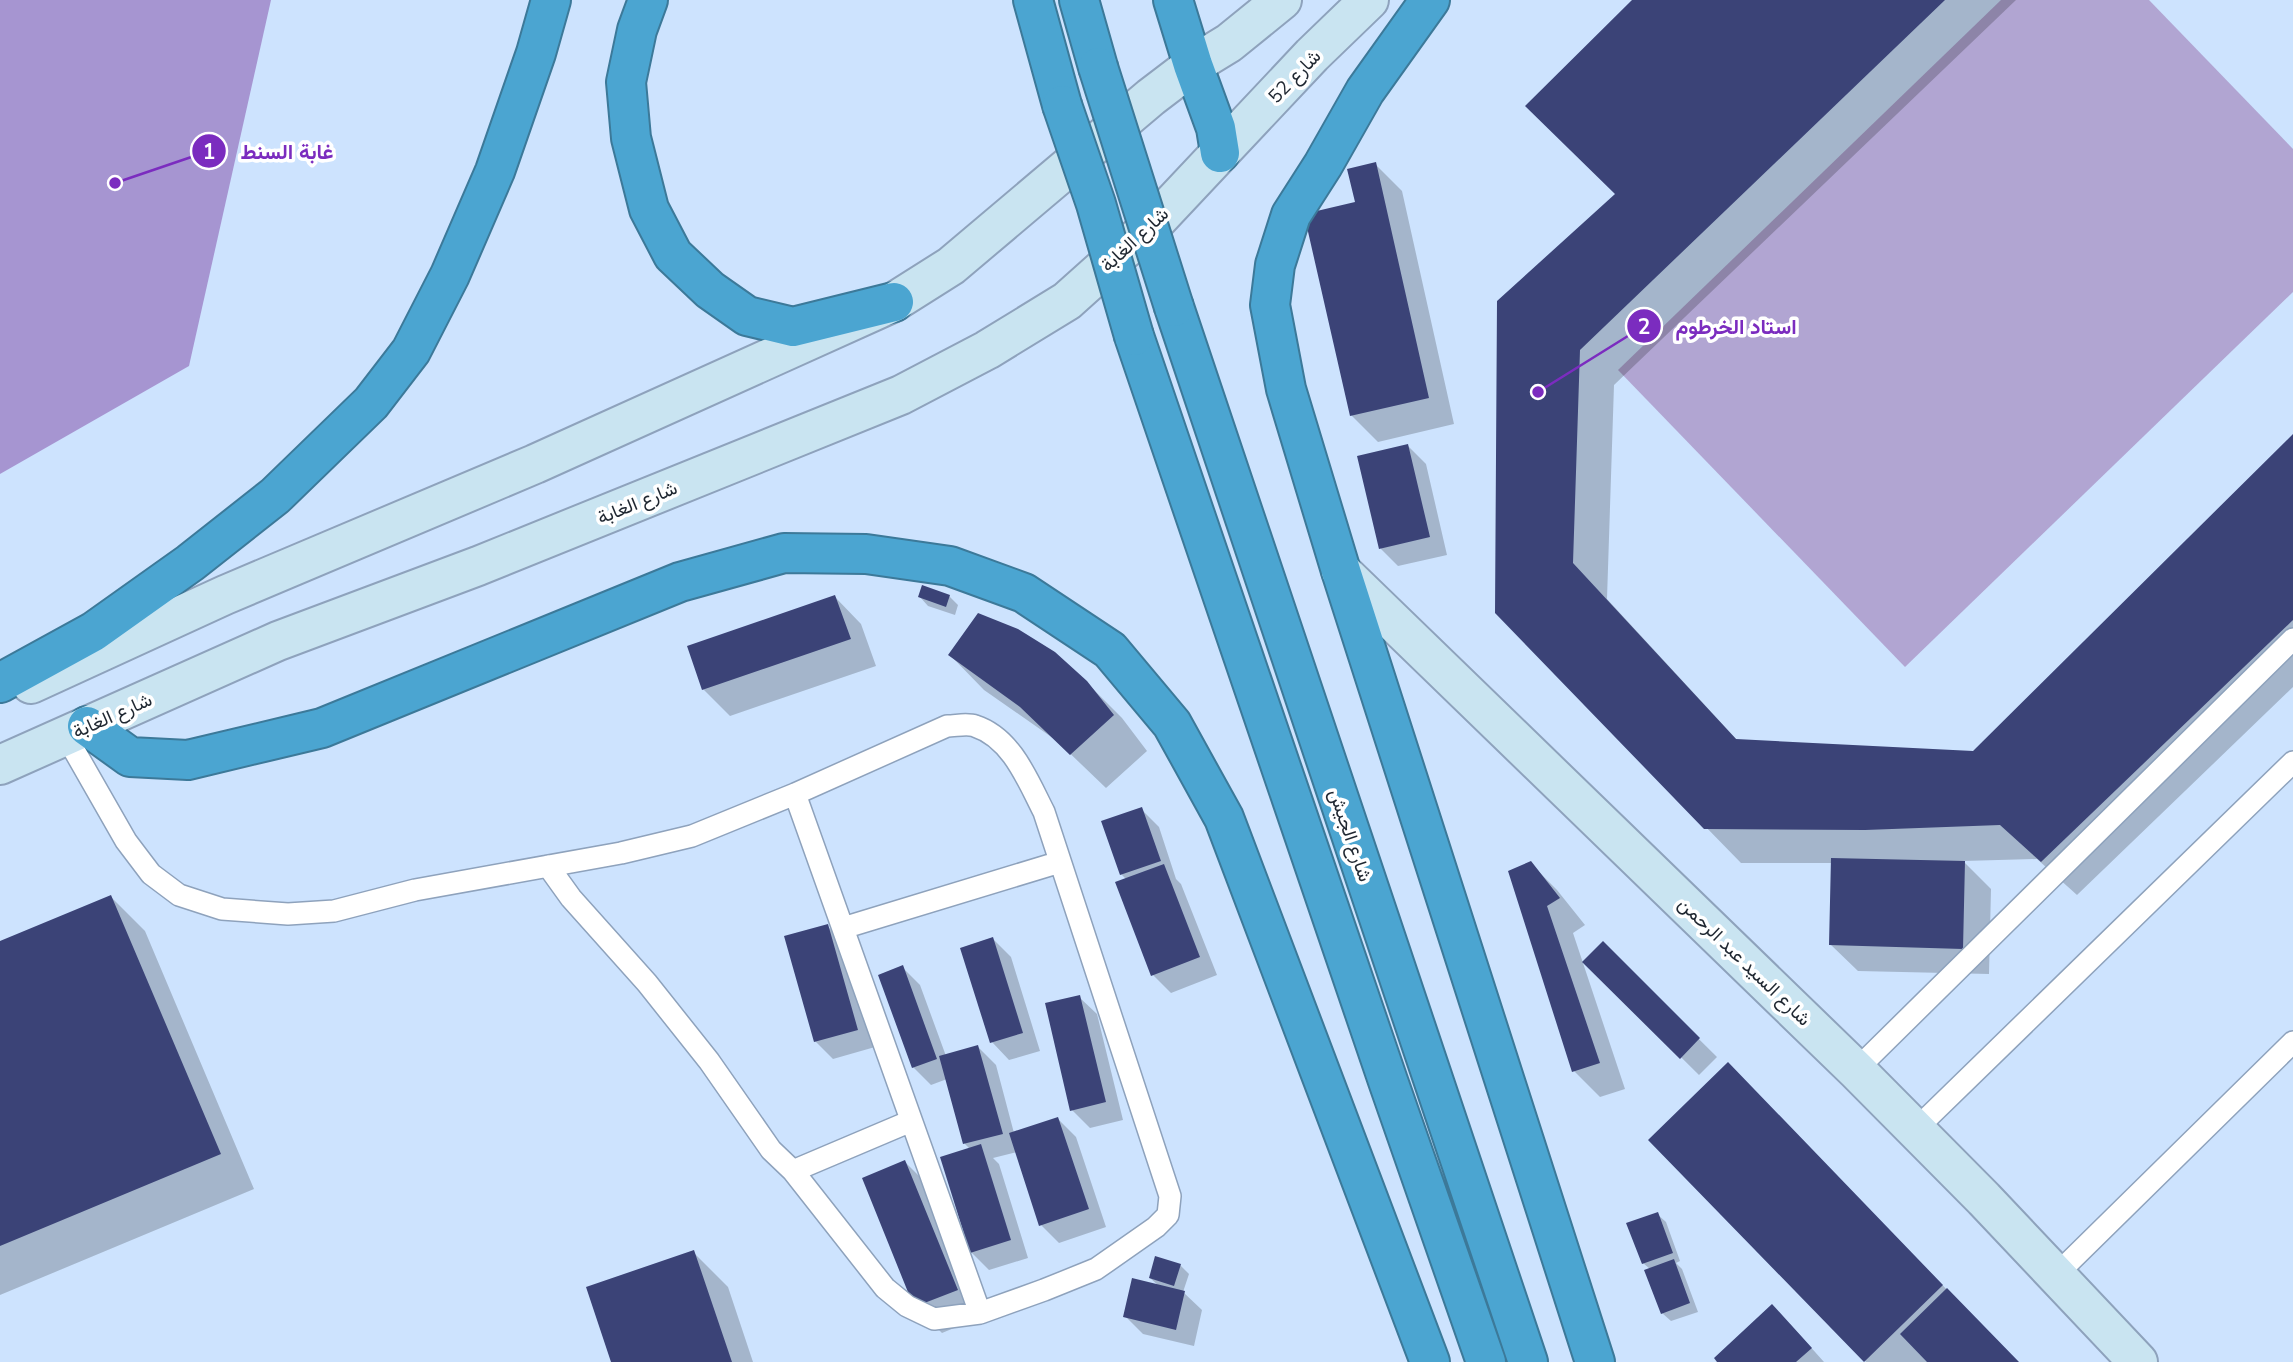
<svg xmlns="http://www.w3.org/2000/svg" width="2293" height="1362" font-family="'Nunito Sans',Vazirmatn,sans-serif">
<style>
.green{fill:#b1a5d2}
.forest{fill:#a695d1}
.shadow{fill:#0003}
.building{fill:#3b4377}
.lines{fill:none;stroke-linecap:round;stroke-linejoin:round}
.lane-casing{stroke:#8ea2bc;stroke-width:24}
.secondary-casing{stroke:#8ea2bc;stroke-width:42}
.highway-casing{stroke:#3c7999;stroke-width:42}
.lane{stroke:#fff;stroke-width:21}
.secondary{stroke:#c9e4f1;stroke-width:38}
.highway{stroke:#4ba5d1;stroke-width:38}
.highway-bridge-casing{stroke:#3c7999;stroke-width:42;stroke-linecap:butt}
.highway-bridge{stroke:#4ba5d1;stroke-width:38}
.labels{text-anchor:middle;stroke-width:7;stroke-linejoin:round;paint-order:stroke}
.street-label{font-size:19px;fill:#1f2731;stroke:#fff}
.leader{fill:none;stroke:#7b2cbf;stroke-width:2.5}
.callout-dot{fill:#7b2cbf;stroke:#fff;stroke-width:2.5}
.mark-label{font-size:21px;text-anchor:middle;font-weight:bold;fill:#fff}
.callout-label{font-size:21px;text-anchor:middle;font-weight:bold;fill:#7b2cbf;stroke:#fff;stroke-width:7;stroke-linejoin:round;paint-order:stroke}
</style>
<rect width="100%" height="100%" fill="#cde3fe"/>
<path class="green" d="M2001,0H2149L2293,149V292L1905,667L1618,370Z"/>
<path class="forest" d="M0,0H271L189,366L0,474Z"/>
<path class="shadow" d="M1634,0H2016L1614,385L1607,599L1738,741L1973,753L2293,436V687L2077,895L2037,859L1963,861L1991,889L1989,974L1858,971L1831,945L1832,863H1741L1497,613L1617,194Z
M1375,164L1402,191L1454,424L1378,442L1351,415L1357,204Z
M1408,446L1426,464L1447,555L1398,566L1381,549Z
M949,596L958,605L955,615L928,606L920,597Z
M835,597L861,624L876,666L730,716L703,689Z
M950,655L1086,682L1122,718L1147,751L1106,788L1057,741L984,690Z
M1141,809L1159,827L1176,879L1181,884L1217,975L1171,993L1153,975L1127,880L1121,874Z
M1530,863L1557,890L1585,925L1573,933L1625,1089L1600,1097L1574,1071Z
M111,897L145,931L254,1189L0,1295V943Z
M827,926L845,943L875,1047L833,1059L815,1041Z
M993,939L1011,957L1040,1051L1009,1060L992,1042Z
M1603,944L1717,1057L1699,1075L1585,962Z
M902,967L920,985L946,1056L978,1047L996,1065L1014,1133L1058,1119L1076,1137L1106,1227L1059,1243L1041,1225L1017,1152L993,1158L999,1164L1028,1258L989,1270L971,1252L970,1149L965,1144L947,1079L931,1085L913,1067Z
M1079,997L1097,1014L1123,1120L1090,1128L1072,1110Z
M1762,1099L2017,1362H1866L1651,1140Z
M905,1162L932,1189L983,1316L942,1333L915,1306Z
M1657,1214L1666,1222L1680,1261L1676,1263L1682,1269L1698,1312L1671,1321L1662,1313L1650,1269L1643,1263Z
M693,1252L728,1287L753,1362H613Z
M1180,1265L1189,1274L1183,1292L1202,1310L1194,1346L1143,1334L1125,1316L1160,1287L1150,1278Z
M1790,1324L1824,1362H1720Z"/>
<path class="building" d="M1632,0H1945L1580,350L1573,563L1736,739L1973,751L2293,434V620L2041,862L2000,825L1865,830L1704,829L1495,613L1497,301L1615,194L1525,106Z
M1376,162L1429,398L1350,416L1304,214L1355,202L1347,169Z
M1408,444L1430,537L1379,549L1357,456Z
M922,585L950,595L946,607L918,597Z
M835,595L851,639L702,690L687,646Z
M978,613L1018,629L1055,652L1087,681L1114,715L1070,755L1020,707L948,655Z
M1142,807L1161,861L1120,875L1101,821Z
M1831,858L1965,861L1963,949L1829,945Z
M1531,861L1560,898L1547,906L1600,1063L1572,1072L1508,871Z
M1164,864L1200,957L1151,976L1115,882Z
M111,895L221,1154L0,1246V941Z
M828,924L858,1030L814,1042L784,936Z
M993,937L1023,1033L990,1043L960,948Z
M1603,941L1700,1038L1680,1059L1582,962Z
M903,965L937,1059L912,1068L878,975Z
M1080,995L1106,1102L1070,1111L1045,1003Z
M978,1045L1003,1134L963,1144L939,1056Z
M1728,1062L1943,1285L1864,1362L1648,1140Z
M1058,1117L1089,1209L1039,1226L1009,1133Z
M981,1144L1011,1240L970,1253L940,1157Z
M905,1160L958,1290L914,1307L862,1178Z
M1658,1212L1673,1253L1642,1264L1626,1223Z
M694,1250L732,1362H611L586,1287Z
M1155,1256L1181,1264L1174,1286L1149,1278Z
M1674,1259L1690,1303L1661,1314L1644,1270Z
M1132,1278L1185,1291L1176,1330L1123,1317Z
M1947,1288L2019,1362H1927L1900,1334Z
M1772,1304L1812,1348L1796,1362H1717L1714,1358Z"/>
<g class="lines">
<defs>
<path id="lane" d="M66,736L126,841L151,874L179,895L222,909L288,914L334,911L415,890L621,853L692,836L795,794L947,726C956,726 967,723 975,726C1012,738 1028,781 1044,812L1170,1196L1168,1215L1156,1227L1096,1269L1044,1290L980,1313L934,1319L907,1306L885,1288L793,1171L771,1150L709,1061L647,983L571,898L548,866
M795,794L980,1313
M843,928L1060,862
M1856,1070L2293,639
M1916,1129L2293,762
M793,1171L911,1121
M2055,1276L2293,1042"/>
<path id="secondary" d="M1341,571L1856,1070L1984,1199L2138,1362
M31,684L225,595L535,464L894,302L951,266L1151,97L1193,65L1229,43L1282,0
M0,765L278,641L478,566L901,395L987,350L1067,301L1155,222L1312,55L1369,0"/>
<path id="highway" d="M648,0L637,30L626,82L631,138L649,209L673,255L710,290L747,316L793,327L894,302
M1033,0L1062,105
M1079,0L1098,67
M1173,0L1193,65L1216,128L1220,153
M1430,0L1365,91L1323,165L1291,215L1275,265L1270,305L1286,389L1341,571L1595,1362
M1174,307L1528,1362
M1134,336L1388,1081L1486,1362
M0,683L93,632L190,563L275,496L371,403L411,351L450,275L495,171L536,53L551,0
M87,726L130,757L188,760L322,728L680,582L784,553L866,554L950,566L1024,593L1110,650L1172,724L1224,818L1430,1362"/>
</defs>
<use href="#lane" class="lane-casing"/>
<use href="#secondary" class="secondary-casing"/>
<use href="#highway" class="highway-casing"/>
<use href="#lane" class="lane"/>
<use href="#secondary" class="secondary"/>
<use href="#highway" class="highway"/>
<defs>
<path id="highway-bridge" d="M1098,67L1174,307
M1062,105L1096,204L1134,336"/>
</defs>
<use href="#highway-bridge" class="highway-bridge-casing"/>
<use href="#highway-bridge" class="highway-bridge"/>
</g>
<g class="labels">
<g class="street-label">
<text transform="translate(1294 76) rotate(-46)" y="7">شارع 52</text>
<text transform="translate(1134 239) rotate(-43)" y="7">شارع الغابة</text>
<text transform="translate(637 502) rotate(-22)" y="7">شارع الغابة</text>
<text transform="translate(112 715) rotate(-24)" y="7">شارع الغابة</text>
<text transform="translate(1351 835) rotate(71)" y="7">شارع الجيش</text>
<text transform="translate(1745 961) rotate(44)" y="7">شارع السيد عبد الرحمن</text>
</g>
</g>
<path class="leader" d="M115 183L209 151M1538 392L1644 326"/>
<g class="callout-dot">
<circle cx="115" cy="183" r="7"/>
<circle cx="1538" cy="392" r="7"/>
<circle cx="209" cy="151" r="18"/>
<circle cx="1644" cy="326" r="18"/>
</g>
<g class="mark-label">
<text x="209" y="159">1</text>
<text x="1644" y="334">2</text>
</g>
<g class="callout-label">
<text x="287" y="159">غابة السنط</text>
<text x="1736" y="334">استاد الخرطوم</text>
</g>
</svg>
